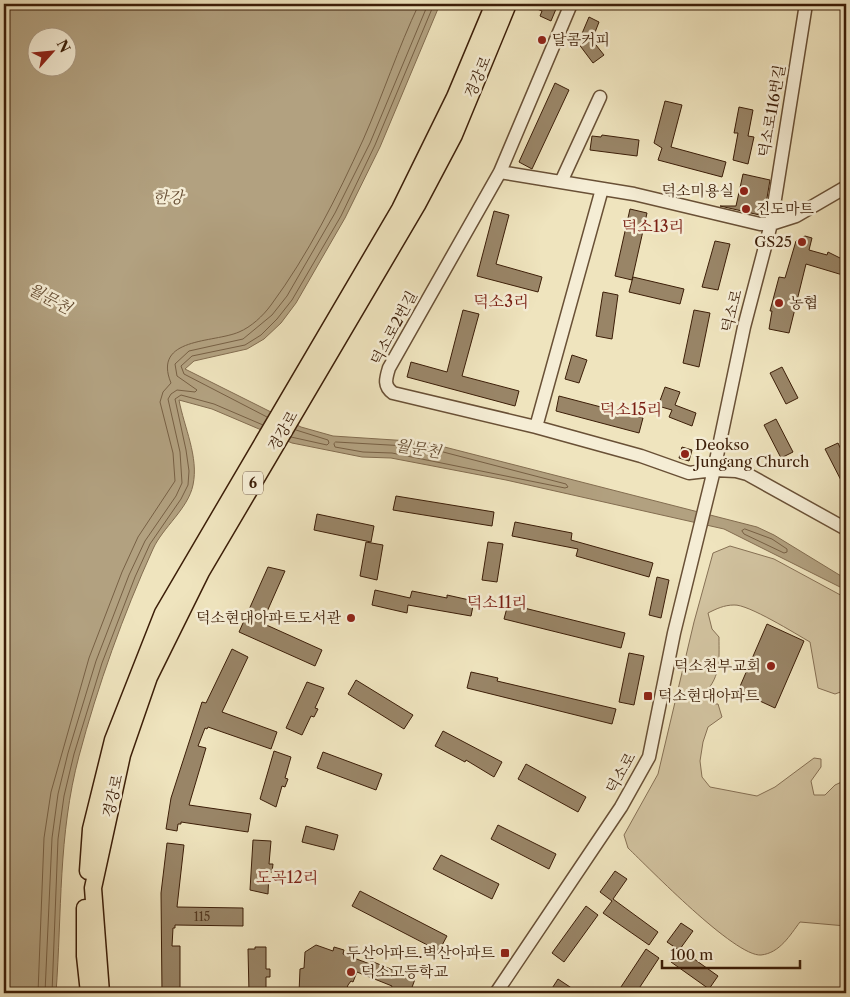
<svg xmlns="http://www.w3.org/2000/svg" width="850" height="997" font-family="'Libre Caslon Text','Noto Serif KR',serif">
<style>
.green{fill:#d1c29f;stroke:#867054}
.water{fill:#b2a180;stroke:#836d50;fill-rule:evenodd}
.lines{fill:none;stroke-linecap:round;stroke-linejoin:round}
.shore{stroke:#776044;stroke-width:1}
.building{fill:#998567;stroke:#3c1e08}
.minor-casing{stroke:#695036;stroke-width:15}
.major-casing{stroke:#3c1e08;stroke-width:19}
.minor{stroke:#f5edd5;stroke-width:12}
.major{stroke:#efe4be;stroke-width:16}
.poi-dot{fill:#8f2418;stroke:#f5edd5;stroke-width:2}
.labels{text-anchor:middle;stroke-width:5;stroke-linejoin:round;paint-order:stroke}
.number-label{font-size:12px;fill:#533820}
.shield{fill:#f5edd5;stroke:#745c46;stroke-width:1}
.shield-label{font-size:14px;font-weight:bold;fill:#3c1e08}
.poi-label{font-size:15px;fill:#3c1e08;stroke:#f5edd5;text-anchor:start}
.street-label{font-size:15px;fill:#3c1e08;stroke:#f5edd5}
.water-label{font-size:16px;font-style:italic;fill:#654c32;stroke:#f5edd5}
.neighbourhood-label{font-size:16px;fill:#7a1f14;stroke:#f5edd5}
</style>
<rect width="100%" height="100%" fill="#efe4be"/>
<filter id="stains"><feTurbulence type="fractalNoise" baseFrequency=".004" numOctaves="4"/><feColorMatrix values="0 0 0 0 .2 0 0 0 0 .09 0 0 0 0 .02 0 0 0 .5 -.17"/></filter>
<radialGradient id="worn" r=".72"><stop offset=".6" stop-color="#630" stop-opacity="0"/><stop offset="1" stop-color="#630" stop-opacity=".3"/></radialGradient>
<path class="green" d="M730,546L774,559L846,598V690L835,694L818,688L810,642C796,634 748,604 734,605C724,605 716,609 708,613L712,629L719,637C719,660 721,675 705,693L712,704H718L722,717L708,727L703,742L700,761L702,777L710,787L757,796L775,787L814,758L821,759V767L811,781L814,795H825L835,785L846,780V926L800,922C790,935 780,953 761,955C735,957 649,868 628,848L624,835L658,774L694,622L713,553Z"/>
<path class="water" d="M4,4H440L380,147L345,218L296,303L281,323L264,339L247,349L194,361L185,369L301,427L333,436L425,442L757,527L774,535L846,579V590L724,529L506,480L391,458L362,457L292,443L212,409L179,400C184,427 199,457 193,485C188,509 163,527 153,549C123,615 98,685 79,756C58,835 62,912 56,993H4ZM38,38H68V68H38Z"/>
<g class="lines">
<path class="shore" d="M267,417L184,374L181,366L192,356L245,345L261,335L277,319L292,300L341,216L375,145L434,4
M291,437L327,445L329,443L328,440L296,430
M336,442L424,447L566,484L568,487L565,488L392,453L363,452L335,447L334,444Z
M745,529L772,539L787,549V552L784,553L744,534L742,531Z
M38,993L44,838L51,792L89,658L122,572L138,537L175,481L173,453L160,402L163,392L171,383C152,337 214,343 239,332C251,327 263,316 271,305C308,255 337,197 363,140C383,95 398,48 419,4
M45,993L52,838L58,794L68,753L96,661L129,575L145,541L176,496L182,483L180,452L168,399L171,394L177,390L195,392L197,390L177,376L175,364L189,351L243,339L272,315L287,296L335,213L370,143L428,4
M52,993L58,839L64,796L74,754L102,663L135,577L150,544L181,499L188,485L189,471L186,450L175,399L181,395L214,404L263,425"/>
</g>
<path class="building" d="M525,4H556V9L551,21L540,16L542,11Z
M589,17L599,22L592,40L604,55L593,63L578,43Z
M555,83L569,90L532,169L519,162Z
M665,101L682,105L671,147L726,162L722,177L658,160L662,148L654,143Z
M739,107L753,110L748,136L754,137L748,164L733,160L738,133H734Z
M602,135L639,140L637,156L590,150L592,136L601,137Z
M743,174L770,180L764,216L720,206H736Z
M630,209L647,213L632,280L615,276Z
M494,211L509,215L496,264L542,277L538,292L477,276Z
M805,236L812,238L809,250L827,255L828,252L846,261V276L806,264L789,333L769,329L772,311H770L779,277L785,278L796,241Z
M715,241L730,244L718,290L702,287Z
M633,277L684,289L680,304L629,292Z
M603,292L618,295L612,339L596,336Z
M463,310L479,314L462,376L519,391L515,406L407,377L411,362L447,372Z
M694,310L710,313L699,367L683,363Z
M572,355L587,360L579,383L565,379Z
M782,367L798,398L786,404L770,373Z
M665,387L680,392L675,405L696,413L692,426L669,417L672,410L658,406Z
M559,396L643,418L639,433L556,411Z
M776,419L793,452L781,458L764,425Z
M838,443L846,460V490L825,449Z
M682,447L692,450L689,461L679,458Z
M396,496L494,512L492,526L393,510Z
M317,514L374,526L371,542L314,530Z
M515,522L572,533L571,540L653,563L649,577L576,556L578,549L512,536Z
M366,542L383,545L377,580L360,576Z
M488,542L503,544L497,582L482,580Z
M268,567L285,571L262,623L322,650L315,666L239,632Z
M657,577L669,580L661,618L649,615Z
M375,590L410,598L412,591L447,598V595L474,601L471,616L408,605L407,613L372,605Z
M508,604L625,633L621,648L504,619Z
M767,624L804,641L775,708L738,691Z
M232,649L248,657L222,712L277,732L271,749L208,727L207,729L205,728L198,746L206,748L189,805L251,814L248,832L181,822V824H178L177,831L166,829L171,798L202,702L206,703Z
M629,653L644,656L634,705L619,702Z
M471,672L498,678L497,681L616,709L612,724L467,688Z
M356,680L413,715L404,729L348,694Z
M307,682L324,688L315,708L318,709L314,717L311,716L302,735L286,728Z
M443,731L502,762L494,777L466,760L465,762L435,746Z
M274,751L291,757L285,778L288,779L285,787L282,786L276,807L260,799Z
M323,752L382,774L376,790L317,768Z
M526,764L586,797L578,812L518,779Z
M498,825L556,854L549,869L491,839Z
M306,826L338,835L334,850L302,842Z
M253,840L271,841L269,864H273L272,872H269L268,894L250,890Z
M167,843L184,845L177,907L243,908V926L175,925V928H173L172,946H180V993H162L161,893Z
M441,855L499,884L492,899L433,869Z
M615,871L627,879L613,899L658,932L649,945L603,913L612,901L600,892Z
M360,891L447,936L439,951L352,906Z
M586,906L598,915L564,962L552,953Z
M681,923L693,931L680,949L718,976L709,989L671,962L679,950L667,942Z
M316,945L333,951L334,947L344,950L343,954L370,964L371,961L415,979L410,993H402L391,989L392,986L357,972L353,982L351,981L348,985L345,993H299L300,969L304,968L305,952Z
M255,947H266V969H270V977H266V993H249L248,949H255Z
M646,949L659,958L636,993H617Z
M558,979L579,993H549Z"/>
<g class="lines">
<defs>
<path id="minor" d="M571,4L500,172L389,368C386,378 383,386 393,393L536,427L641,456L689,473L714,470L736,471L747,474L846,529
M500,172L634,194L760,224H771L806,4
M561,182L600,97
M536,427L602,189
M496,993L621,807L649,757L674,633L714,470L744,327L771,224L796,216L846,187"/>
<path id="major" d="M88,871L91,829L113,740L163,613L400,209L455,97L494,4
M85,908V956L89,993
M101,993L93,888L122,755L149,677L201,572L417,205L454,135L508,4"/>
</defs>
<use href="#minor" class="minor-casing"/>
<use href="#major" class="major-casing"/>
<use href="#minor" class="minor"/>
<use href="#major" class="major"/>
</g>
<g class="poi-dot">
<circle cx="542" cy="40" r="5"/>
<circle cx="744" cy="191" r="5"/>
<circle cx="746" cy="209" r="5"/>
<circle cx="802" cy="242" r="5"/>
<circle cx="779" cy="303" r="5"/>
<circle cx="685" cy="454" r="5"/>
<circle cx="351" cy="618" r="5"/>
<circle cx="771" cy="666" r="5"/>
<rect x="643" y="691" width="10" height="10" rx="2.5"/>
<rect x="500" y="948" width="10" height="10" rx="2.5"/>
<circle cx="351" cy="972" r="5"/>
</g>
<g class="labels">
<g class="number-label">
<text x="202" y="921">115</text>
</g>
<rect class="shield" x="243" y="471.5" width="20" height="23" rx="4"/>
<g class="shield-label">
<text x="253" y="488">6</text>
</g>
<g class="poi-label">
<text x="552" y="45">달콤커피</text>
<text x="734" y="196" text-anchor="end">덕소미용실</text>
<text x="756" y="214">진도마트</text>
<text x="792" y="247" text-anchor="end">GS25</text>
<text x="789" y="308">농협</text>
<text x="695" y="450">Deokso<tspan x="695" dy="17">Jungang Church</tspan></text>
<text x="341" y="623" text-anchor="end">덕소현대아파트도서관</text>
<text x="761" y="671" text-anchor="end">덕소천부교회</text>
<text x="658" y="701">덕소현대아파트</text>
<text x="495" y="958" text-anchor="end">두산아파트.벽산아파트</text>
<text x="361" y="977">덕소고등학교</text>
</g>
<g class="street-label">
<text transform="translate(478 77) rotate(-67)" y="5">경강로</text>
<text transform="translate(772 111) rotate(-80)" y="5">덕소로116번길</text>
<text transform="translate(732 311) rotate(-76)" y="5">덕소로</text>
<text transform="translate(394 328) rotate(-62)" y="5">덕소로2번길</text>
<text transform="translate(283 431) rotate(-60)" y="5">경강로</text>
<text transform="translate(621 773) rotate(-61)" y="5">덕소로</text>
<text transform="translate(113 796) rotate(-77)" y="5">경강로</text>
</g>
<g class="water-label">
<text x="168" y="203">한강</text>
<text transform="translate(50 298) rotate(28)" y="6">월문천</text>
<text transform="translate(418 448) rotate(9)" y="6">월문천</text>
</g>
<g class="neighbourhood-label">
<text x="653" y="232">덕소13리</text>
<text x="501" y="307">덕소3리</text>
<text x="631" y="415">덕소15리</text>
<text x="497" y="608">덕소11리</text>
<text x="287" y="883">도곡12리</text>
</g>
</g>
<rect width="850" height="997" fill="none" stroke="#efe4be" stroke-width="20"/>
<rect x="5" y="5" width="840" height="987" fill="none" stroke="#3c1e08" stroke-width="2.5"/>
<rect x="10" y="10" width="830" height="977" fill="none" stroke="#3c1e08"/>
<g transform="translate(52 52) rotate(63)"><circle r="24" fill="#f5edd5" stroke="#ab9a83"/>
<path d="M0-4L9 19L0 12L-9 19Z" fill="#8f2418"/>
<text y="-8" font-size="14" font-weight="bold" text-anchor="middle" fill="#3c1e08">N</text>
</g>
<path d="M662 960v8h138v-8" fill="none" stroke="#3c1e08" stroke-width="2.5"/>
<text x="670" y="960" font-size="15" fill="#3c1e08" stroke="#f5edd5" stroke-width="4" paint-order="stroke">100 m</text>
<rect width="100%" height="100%" filter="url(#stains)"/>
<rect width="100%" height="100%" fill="url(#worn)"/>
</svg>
